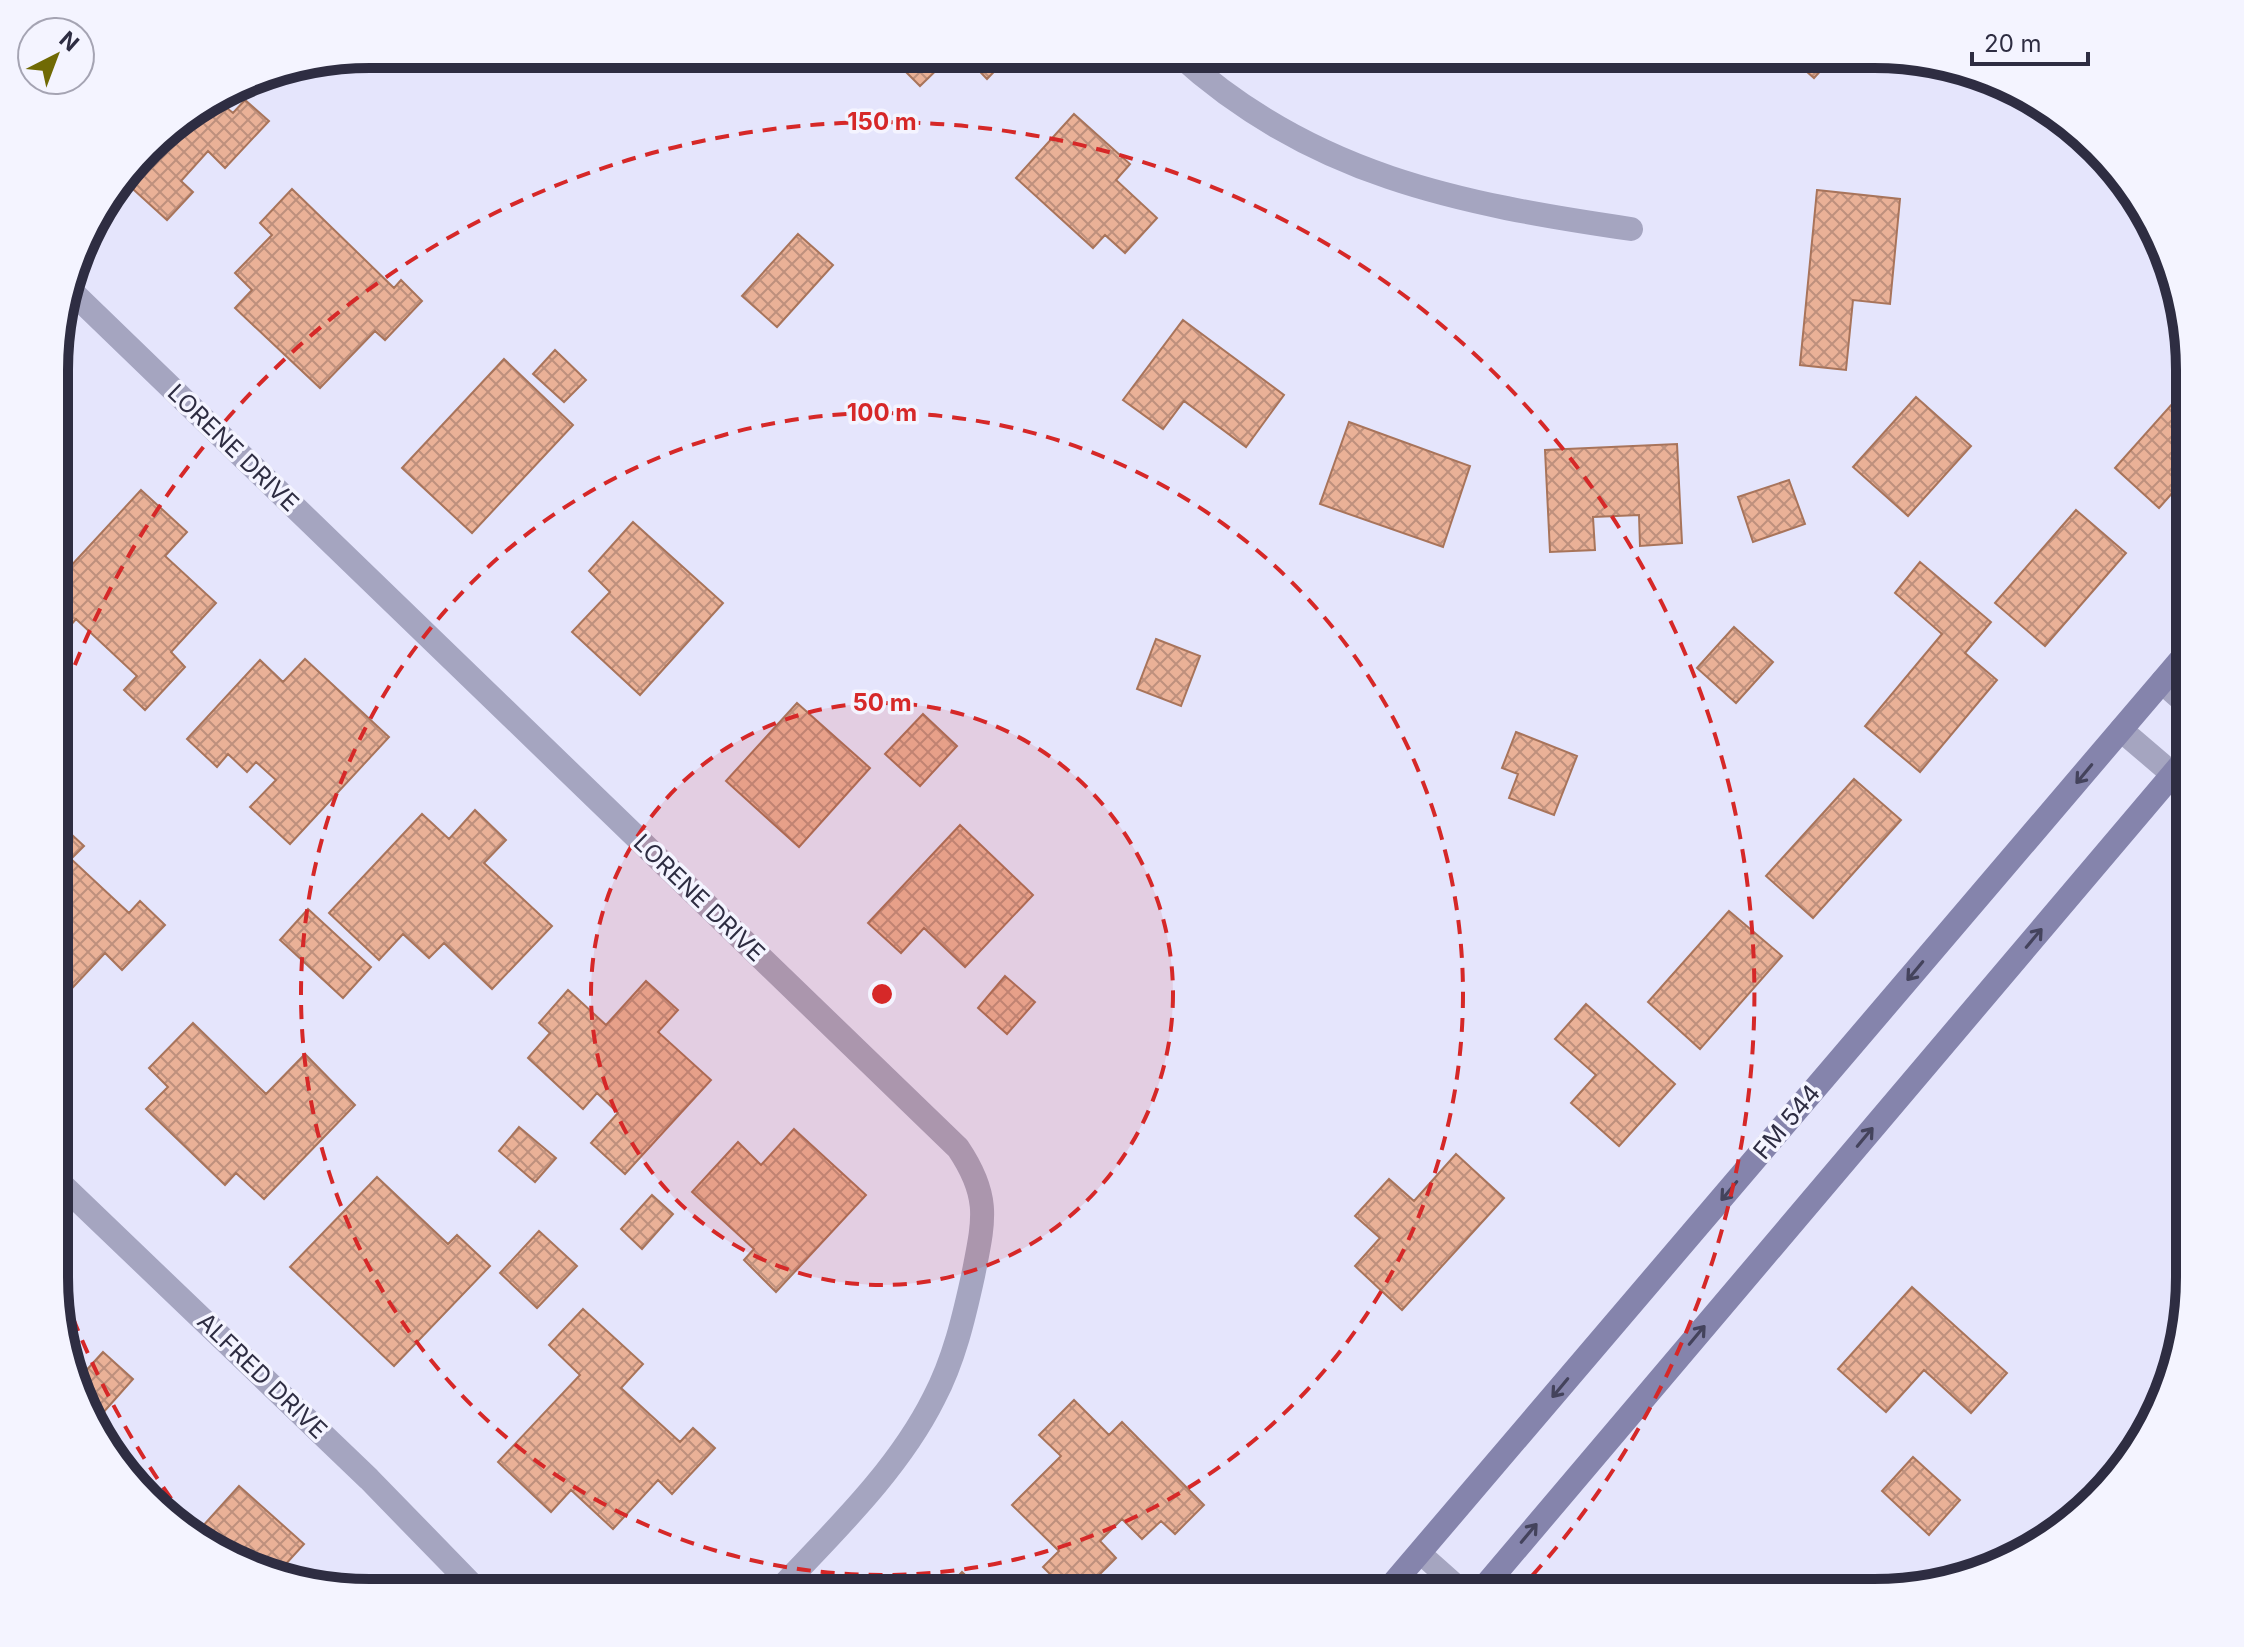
<svg xmlns="http://www.w3.org/2000/svg" width="2244" height="1647" font-family="Inter,sans-serif">
<style>
.building{fill:url(#building-cross-hatch);stroke:#a8745b;stroke-width:2}
.lines{fill:none;stroke-linecap:round;stroke-linejoin:round}
.lane{stroke:#a5a5c0;stroke-width:22}
.street{stroke:#a5a5c0;stroke-width:24}
.secondary{stroke:#8584ac;stroke-width:24}
.oneway{stroke:#44435c}
.ring{fill:none;stroke:#d62828;stroke-width:4;stroke-dasharray:14 10}
.labels{text-anchor:middle;stroke-width:7;stroke-linejoin:round;paint-order:stroke}
.street-label{font-size:24px;fill:#2e2d42;stroke:#f4f4ff}
.rim{fill:none;stroke:#2e2d42;stroke-width:10}
.centre{fill:#d62828;stroke:#f4f4ff;stroke-width:4}
.ring-label{font-size:24px;text-anchor:middle;font-weight:bold;fill:#d62828;stroke:#f4f4ff;stroke-width:7;stroke-linejoin:round;paint-order:stroke}
</style>
<defs>
<pattern id="building-cross-hatch" width="8" height="8" patternUnits="userSpaceOnUse" patternTransform="scale(2)"><rect width="8" height="8" fill="#eab197"/><path d="M0 0l8 8M0 8l8-8" fill="none" stroke="#be907d"/></pattern>
</defs>
<rect width="100%" height="100%" fill="#e5e5fc"/>
<path class="building" d="M888,54H953L920,86Z
M963,54H1011L987,79Z
M1788,55H1835L1814,78Z
M216,99L233,113L245,100L269,121L225,168L208,151L181,181L193,192L167,220L124,181L161,133Z
M1074,114L1130,164L1116,180L1157,218L1125,253L1105,235L1093,248L1016,178Z
M292,189L394,288L401,280L422,301L385,340L375,331L320,388L235,308L252,290L235,273L272,235L260,223Z
M1817,190L1900,199L1890,304L1853,300L1846,370L1800,365Z
M798,234L833,265L777,327L742,296Z
M1183,320L1284,395L1246,447L1184,401L1163,429L1123,400Z
M555,350L586,380L564,402L533,374Z
M504,359L573,425L472,533L402,468Z
M2189,385V474L2159,508L2115,468Z
M1916,397L1971,446L1908,516L1853,467Z
M1349,422L1470,466L1443,547L1320,504Z
M1677,444L1682,543L1640,546L1639,515L1593,517L1595,550L1550,552L1545,450Z
M1789,480L1805,524L1753,542L1738,497Z
M141,490L187,532L165,556L216,603L171,652L185,667L145,710L124,690L137,676L76,619L64,633L57,626V581Z
M2076,510L2126,553L2045,646L1995,603Z
M633,522L723,603L640,695L572,632L610,592L589,571Z
M1920,562L1991,622L1965,653L1997,680L1920,772L1865,726L1942,634L1895,593Z
M1734,627L1773,662L1736,703L1697,668Z
M1156,639L1200,656L1181,706L1137,689Z
M305,659L389,737L290,844L250,807L276,780L256,762L247,772L228,754L217,767L187,739L260,660L283,682Z
M797,703L870,768L799,847L726,781Z
M923,714L957,746L920,786L885,754Z
M1516,732L1577,756L1554,815L1509,798L1518,774L1502,768Z
M1854,779L1901,820L1813,918L1766,876Z
M475,810L506,840L484,863L552,926L492,989L444,943L429,958L403,934L379,960L329,913L422,814L449,839Z
M57,821L84,846L71,859L129,913L140,901L165,925L122,970L105,953L61,1000L57,996Z
M960,825L1033,895L965,967L924,928L901,953L868,923Z
M308,909L371,967L343,998L280,940Z
M1729,911L1782,956L1700,1049L1648,1002Z
M1005,976L1035,1002L1007,1034L978,1008Z
M646,981L678,1010L658,1032L711,1080L625,1174L591,1143L618,1113L597,1093L583,1109L528,1058L550,1033L539,1023L568,990L606,1025Z
M1586,1004L1675,1084L1619,1146L1571,1103L1596,1075L1555,1039Z
M193,1023L266,1094L305,1054L355,1105L264,1199L236,1173L225,1185L146,1109L168,1087L149,1068Z
M519,1127L556,1158L535,1182L499,1151Z
M794,1129L866,1195L776,1292L744,1260L754,1249L692,1192L738,1142L761,1165Z
M1456,1154L1504,1198L1402,1310L1355,1266L1380,1238L1355,1216L1389,1179L1414,1201Z
M377,1177L448,1244L457,1235L490,1266L394,1366L290,1267Z
M652,1195L673,1214L642,1249L621,1229Z
M539,1231L577,1266L537,1308L500,1273Z
M1912,1287L2007,1373L1971,1413L1924,1370L1886,1412L1838,1369Z
M583,1309L643,1364L621,1388L680,1442L693,1428L715,1448L672,1494L658,1480L613,1529L571,1490L551,1512L498,1462L580,1375L549,1345Z
M103,1352L133,1379L93,1424L73,1366L82,1375Z
M1074,1400L1109,1435L1122,1422L1204,1505L1175,1534L1161,1521L1142,1539L1122,1519L1100,1541L1116,1558L1099,1575L1110,1587L1104,1593H1069L1043,1567L1059,1551L1012,1505L1061,1456L1039,1435Z
M1913,1457L1960,1500L1929,1535L1882,1491Z
M239,1486L304,1544L274,1577L177,1527L167,1516L176,1506L201,1528Z
M962,1572L984,1593H942Z"/>
<g class="lines">
<path class="lane" d="M1420,1553L1465,1593"/>
<path class="street" d="M1178,54C1310,175 1460,204 1631,229
M69,289L958,1148C991,1197 984,1220 973,1276C964,1317 954,1360 934,1398C897,1472 832,1533 776,1593
M2162,682L2189,706
M2121,730L2189,788
M57,1180L369,1479L479,1592"/>
<path class="secondary" d="M1385,1593L2189,650
M1479,1593L2189,755"/>
</g>
<defs><path id="oneway-shaft" d="M-6 0H5M1.5-3L5.5 0L1.5 3" fill="none" stroke-width="1.6" stroke-linecap="round" stroke-linejoin="round" transform="scale(2)"/></defs>
<g class="oneway">
<use href="#oneway-shaft" transform="translate(2084 774) rotate(130)"/>
<use href="#oneway-shaft" transform="translate(2034 938) rotate(-50)"/>
<use href="#oneway-shaft" transform="translate(1915 971) rotate(130)"/>
<use href="#oneway-shaft" transform="translate(1865 1137) rotate(-50)"/>
<use href="#oneway-shaft" transform="translate(1729 1191) rotate(130)"/>
<use href="#oneway-shaft" transform="translate(1697 1335) rotate(-50)"/>
<use href="#oneway-shaft" transform="translate(1560 1388) rotate(130)"/>
<use href="#oneway-shaft" transform="translate(1529 1533) rotate(-50)"/>
</g>
<circle cx="882" cy="994" r="291" fill="#d62828" fill-opacity=".12"/>
<g class="ring">
<circle cx="882" cy="994" r="291"/>
<circle cx="882" cy="994" r="581"/>
<path d="M200 1537A872 872 0 0 1 58 1278M58 710A872 872 0 1 1 1520 1589"/>
</g>
<g class="labels">
<g class="street-label">
<text transform="translate(233 448) rotate(44)" y="8">LORENE DRIVE</text>
<text transform="translate(699 898) rotate(44)" y="8">LORENE DRIVE</text>
<text transform="translate(1787 1122) rotate(-50)" y="8">FM 544</text>
<text transform="translate(262 1376) rotate(44)" y="8">ALFRED DRIVE</text>
</g>
</g>
<path d="M0 0H2244V1647H0ZM370 68H1874A302 302 0 0 1 2176 370V1277A302 302 0 0 1 1874 1579H370A302 302 0 0 1 68 1277V370A302 302 0 0 1 370 68Z" fill="#f4f4ff" fill-rule="evenodd"/>
<path class="rim" d="M370 68H1874A302 302 0 0 1 2176 370V1277A302 302 0 0 1 1874 1579H370A302 302 0 0 1 68 1277V370A302 302 0 0 1 370 68Z"/>
<circle cx="882" cy="994" r="12" class="centre"/>
<g class="ring-label">
<text x="882" y="130">150 m</text>
<text x="882" y="421">100 m</text>
<text x="882" y="711">50 m</text>
</g>
<g transform="translate(56 56) rotate(42)"><circle r="38" fill="#f4f4ff" stroke="#a5a4b3" stroke-width="2"/>
<path d="M0-6L14 30L0 20L-14 30Z" fill="#706a04"/>
<text y="-12" font-size="22" font-weight="bold" text-anchor="middle" fill="#2e2d42">N</text>
</g>
<path d="M1972 52v12h116v-12" fill="none" stroke="#2e2d42" stroke-width="4"/>
<text x="1984" y="52" font-size="24" fill="#2e2d42" stroke="#f4f4ff" stroke-width="6" paint-order="stroke">20 m</text>
</svg>
